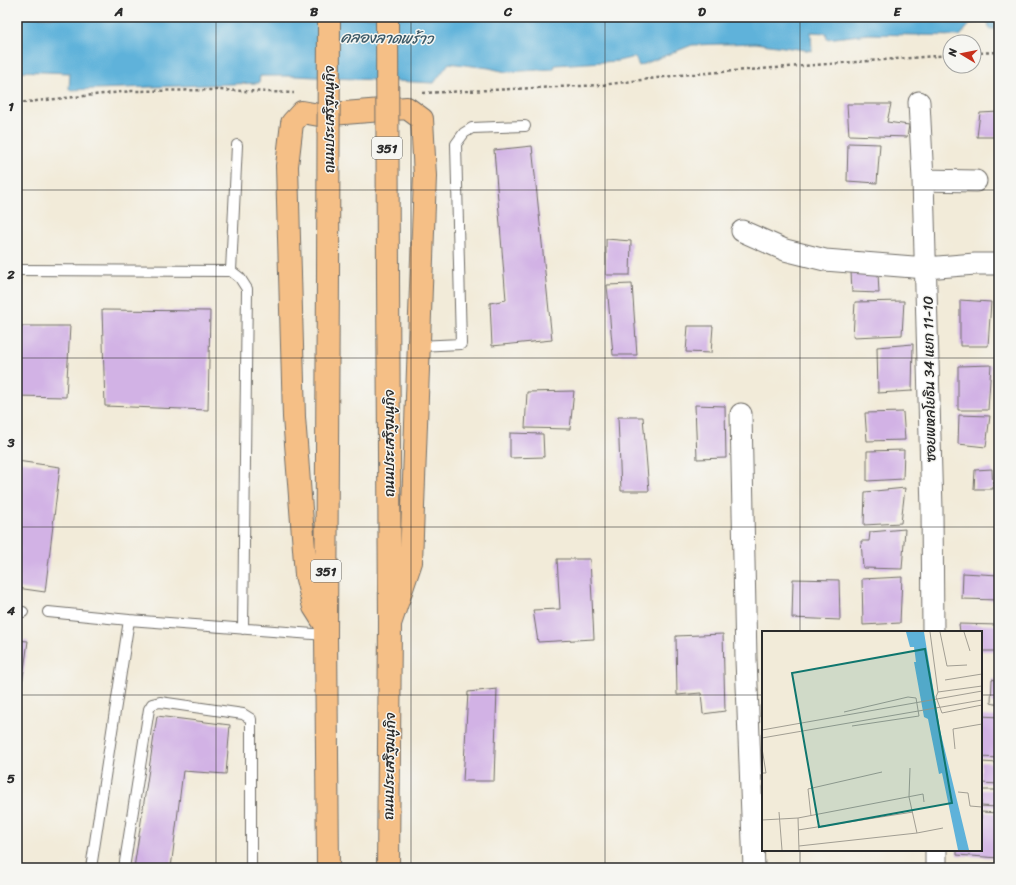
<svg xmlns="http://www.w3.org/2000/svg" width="1016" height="885" font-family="Sriracha,'Playpen Sans Thai',sans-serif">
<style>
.water{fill:#5eb2da;stroke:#446e82}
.building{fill:#d2b2e5}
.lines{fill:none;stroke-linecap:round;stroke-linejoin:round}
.service-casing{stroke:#716e68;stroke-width:12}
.minor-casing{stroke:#716e68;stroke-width:23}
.primary-casing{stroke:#716e68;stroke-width:24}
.path{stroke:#716e68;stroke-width:2.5;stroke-dasharray:3 3;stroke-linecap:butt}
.service{stroke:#fff;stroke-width:10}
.minor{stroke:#fff;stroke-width:21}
.primary{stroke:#f5bf86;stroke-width:22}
.primary-bridge-casing{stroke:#716e68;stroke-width:24;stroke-linecap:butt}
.primary-bridge{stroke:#f5bf86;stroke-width:22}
.grid{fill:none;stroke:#2b2b2b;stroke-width:1;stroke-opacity:0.55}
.labels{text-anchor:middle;stroke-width:3;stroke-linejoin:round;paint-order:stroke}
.shield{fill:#f6f6f2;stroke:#686867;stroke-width:1}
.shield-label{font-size:13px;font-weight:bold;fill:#2b2b2b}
.street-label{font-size:14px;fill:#2b2b2b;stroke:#f6f6f2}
.water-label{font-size:15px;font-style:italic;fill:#3d5a68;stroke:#f6f6f2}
.inset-road{fill:none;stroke:#a29e93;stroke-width:1}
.view{fill:#0f766e;fill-opacity:0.15;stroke:#0f766e;stroke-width:2}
.inset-edge{fill:none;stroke:#2b2b2b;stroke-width:2}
.neatline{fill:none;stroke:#2b2b2b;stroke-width:1.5}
.grid-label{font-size:13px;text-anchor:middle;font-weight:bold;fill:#2b2b2b}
</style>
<rect width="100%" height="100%" fill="#f6f6f2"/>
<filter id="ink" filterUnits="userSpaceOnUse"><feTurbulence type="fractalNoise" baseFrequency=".025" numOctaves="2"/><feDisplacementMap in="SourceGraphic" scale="8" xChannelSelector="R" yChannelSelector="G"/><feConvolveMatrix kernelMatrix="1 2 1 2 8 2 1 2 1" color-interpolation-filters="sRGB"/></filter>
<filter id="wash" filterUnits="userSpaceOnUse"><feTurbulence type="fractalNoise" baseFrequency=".012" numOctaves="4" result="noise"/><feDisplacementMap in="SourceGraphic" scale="16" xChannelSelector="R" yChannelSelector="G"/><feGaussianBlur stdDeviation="0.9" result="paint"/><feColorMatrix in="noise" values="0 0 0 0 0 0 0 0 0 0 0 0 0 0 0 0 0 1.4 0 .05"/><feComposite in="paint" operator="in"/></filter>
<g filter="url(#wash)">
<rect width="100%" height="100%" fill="#f2ebd9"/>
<path class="water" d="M17,17H999V29H989L988,22L971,23L960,36L868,34L827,39L826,33L811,32L812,51L755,43L692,45L639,66L635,57L618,61L555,65L554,69L506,72L489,68L449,63L434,83L296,76H260L259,83L69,90L70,73L17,71Z"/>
<g id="blocks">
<path class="building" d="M847,104H891L887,122L909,125L907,137L849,135Z
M999,112V137H977L980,113Z
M848,143L880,144L877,183L847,181Z
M532,146L552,340L492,346L490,303L506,300L494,150Z
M606,239L631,241L630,275H606Z
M851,272L878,273L879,293L852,292Z
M632,284L637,355H613L607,285Z
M960,300L991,302L988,346H960Z
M904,301L902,335L853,337L855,302Z
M102,310L210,311L208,410L105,406Z
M17,326H70L66,397L17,396Z
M688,326H713L711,353L686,352Z
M913,344L912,391L878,393L877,347Z
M991,365L988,410H958V366Z
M574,391L570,429L525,428L527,392Z
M695,405L725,406L726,458L697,459Z
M996,407H999V425H996Z
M903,412L905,440L867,441L865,413Z
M959,415L990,416L986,447L958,444Z
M618,417H643L649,491H621Z
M510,433L543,434L544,457L510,458Z
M904,450L903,479L867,481V451Z
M998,450L999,474H998Z
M17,461L60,467L45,592L17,588Z
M992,469L993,489H974L975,470Z
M905,488L901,523L864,525L865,492Z
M905,529L902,569L863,568L861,541H869L870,532Z
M557,559H590L594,639L538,642L533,610L560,609Z
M963,573L999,575V600L962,599Z
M902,577L900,623L863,625L862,579Z
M793,579L839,580L840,620L792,618Z
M959,624L999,625V651H981V632H960Z
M723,634L725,711L703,714L701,693L677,695L676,636Z
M17,640L28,641L18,713L17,712Z
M992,679L999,681V705L991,703Z
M497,689L494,781H463L468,692Z
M157,716L230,725L226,774L183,771L171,868H134Z
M981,716L999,717V758L981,757Z
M981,762L999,763V784L981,783Z
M981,790H997V807L981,806Z
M981,812L999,813V858L957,855V850H981Z"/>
</g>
</g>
<g filter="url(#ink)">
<use href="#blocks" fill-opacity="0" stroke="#716e68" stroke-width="1"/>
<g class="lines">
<defs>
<path id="service" d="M237,145L231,271L240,278L247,289L243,629
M17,270L231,271
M418,346L461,344L456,144L464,133L472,128L525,126
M17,611L23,612
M48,612L129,620L326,635
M91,868L129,620
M124,868L149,709L152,704L160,702L243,714L251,719V868"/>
<path id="minor" d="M919,102L923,180
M742,231L785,250L825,260L926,268L975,264H999
M741,414L746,659L754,868
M933,632L932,510L923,180L976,181
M936,850V868"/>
<path id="primary" d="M326,626L314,607L306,575L294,417L287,166L292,123L302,112L319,115L407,108L422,119L425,176L411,562L390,624
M328,868L326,635L328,273
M388,868L390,624L388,279"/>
</defs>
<use href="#service" class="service-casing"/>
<use href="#minor" class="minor-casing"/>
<use href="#primary" class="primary-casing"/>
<path class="path" d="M974,53L999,52
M423,93L602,85L680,75L950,55
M17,103L132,91L219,90L294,93"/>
<use href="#service" class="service"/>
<use href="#minor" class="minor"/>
<use href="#primary" class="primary"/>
<defs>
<path id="primary-bridge" d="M387,17L388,279
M328,273L329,17"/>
</defs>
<use href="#primary-bridge" class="primary-bridge-casing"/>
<use href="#primary-bridge" class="primary-bridge"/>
</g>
</g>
<path class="grid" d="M216,17V868M411,17V868M605,17V868M800,17V632M17,190H999M17,358H999M17,527H999M17,695H763M981,695H999M800,850V868"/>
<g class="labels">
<g class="shield">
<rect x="372" y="137" width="30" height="22" rx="3"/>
<rect x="311" y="560" width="30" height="22" rx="3"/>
</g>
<g class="shield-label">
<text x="387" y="153">351</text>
<text x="326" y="576">351</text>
</g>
<g class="street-label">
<text transform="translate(329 119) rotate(-90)" y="5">ถนนประเสริฐมนูกิจ</text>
<text transform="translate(929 379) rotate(-91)" y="5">ซอยพหลโยธิน 34 แยก 11-10</text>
<text transform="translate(389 443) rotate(-90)" y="5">ถนนประเสริฐมนูกิจ</text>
<text transform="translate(389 766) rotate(-89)" y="5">ถนนประเสริฐมนูกิจ</text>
</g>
<g class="water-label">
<text transform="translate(387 38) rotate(1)" y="5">คลองลาดพร้าว</text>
</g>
</g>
<g transform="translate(762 631)">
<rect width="220" height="220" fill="#f2ebd9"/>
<path d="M144,1H162L178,99L207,219H196L180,142L177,143L166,88L162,86L152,31H154L152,16H148Z" fill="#5eb2da"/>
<path class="inset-road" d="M168,1L176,61M178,1L185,35L205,34M202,1L208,20M183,49L220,43M220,55L176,61L174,66L180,82L220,74M82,81L146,66L154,67L157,85L90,95M0,99L220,60M0,107L220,69M0,117L4,142H0M193,118L191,98L220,93M148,137L147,166L155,202L181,197M196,161L206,162L208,175L220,176M17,181L20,219M49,185L46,158L120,141M36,187L37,219M0,189L36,187L161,163L162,171M36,199L151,181M37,215L155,202"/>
<path class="view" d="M163,18L190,172L57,196L30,42Z"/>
<rect width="220" height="220" class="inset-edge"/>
</g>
<rect width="1016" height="885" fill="none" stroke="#f6f6f2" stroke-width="44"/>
<g transform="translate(962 54) rotate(280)"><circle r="19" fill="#f6f6f2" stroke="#a5a5a2"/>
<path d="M0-3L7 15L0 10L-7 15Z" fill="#c8321e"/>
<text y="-6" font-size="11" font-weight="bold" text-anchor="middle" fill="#2b2b2b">N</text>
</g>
<rect x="22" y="22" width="972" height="841" class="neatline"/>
<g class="grid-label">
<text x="119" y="16">A</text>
<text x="314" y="16">B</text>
<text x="508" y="16">C</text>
<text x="702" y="16">D</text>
<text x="897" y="16">E</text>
<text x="11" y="111">1</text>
<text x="11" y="279">2</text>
<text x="11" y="447">3</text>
<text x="11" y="615">4</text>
<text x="11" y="783">5</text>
</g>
</svg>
